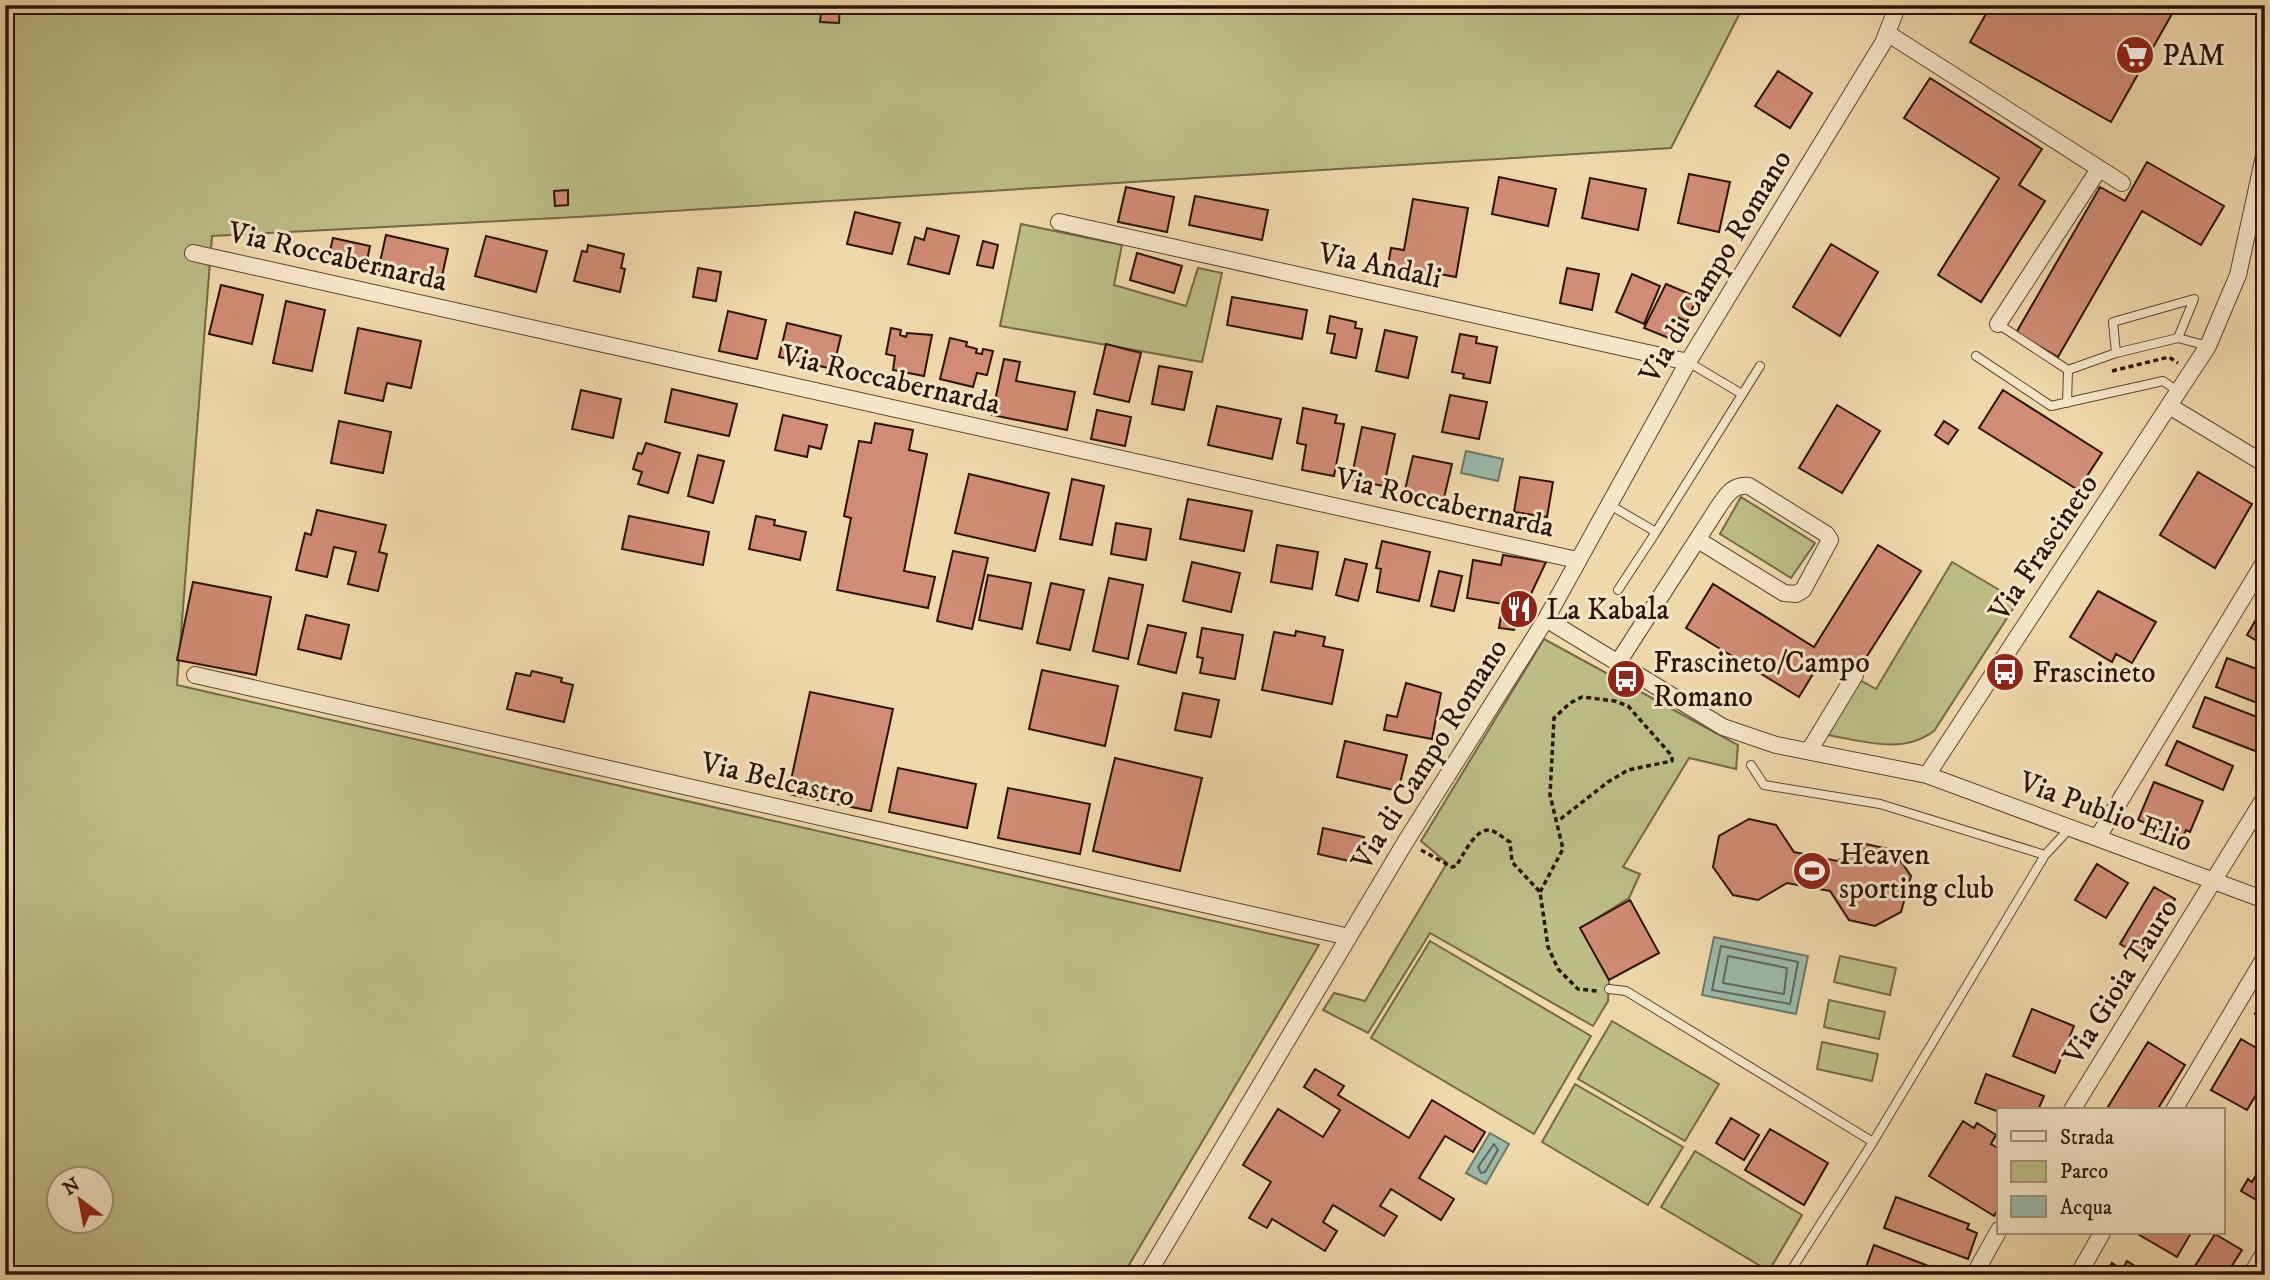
<svg xmlns="http://www.w3.org/2000/svg" width="2270" height="1280" font-family="'IM FELL DW Pica',serif">
<style>
.green{fill:#bcbe86;stroke:#746846;stroke-width:2;fill-rule:evenodd}
.water{fill:#9abaaa;stroke:#6e7768;stroke-width:2}
.lines{fill:none;stroke-linecap:round;stroke-linejoin:round}
.shore{stroke:#636658;stroke-width:2}
.building{fill:#d08c74;stroke:#2c1306;stroke-width:2}
.lane-casing{stroke:#5d442f;stroke-width:10}
.street-casing{stroke:#5d442f;stroke-width:18}
.path{stroke:#2c1306;stroke-width:3.5;stroke-dasharray:5 3.5;stroke-linecap:butt}
.lane{stroke:#f5e6c8;stroke-width:8}
.street{stroke:#f5e6c8;stroke-width:16}
.labels{text-anchor:middle;stroke-width:6;stroke-linejoin:round;paint-order:stroke}
.poi-label{font-size:30px;fill:#2c1306;stroke:#f5e6c8;text-anchor:start}
.street-label{font-size:30px;fill:#2c1306;stroke:#f5e6c8}
</style>
<rect width="100%" height="100%" fill="#efd8aa"/>
<filter id="stains"><feTurbulence type="fractalNoise" baseFrequency=".00286" numOctaves="4"/><feColorMatrix values="0 0 0 0 .2 0 0 0 0 .09 0 0 0 0 .02 0 0 0 .5 -.17"/></filter>
<radialGradient id="worn" r=".72"><stop offset=".6" stop-color="#630" stop-opacity="0"/><stop offset="1" stop-color="#630" stop-opacity=".3"/></radialGradient>
<path class="green" d="M5,5H1744L1671,148L577,217L212,236L177,685L1319,945L1123,1275H5ZM60,1178H102V1220H60Z
M1021,224L1122,245L1114,285L1186,306L1198,268L1222,273L1202,362L1000,326Z
M1741,497L1815,543L1791,578L1720,534Z
M1952,562L2018,601L1934,731C1902,755 1864,741 1827,735L1860,680L1876,689Z
M1544,639L1738,745L1736,769L1689,758L1623,867L1640,874L1629,898L1581,928L1609,980L1608,1001L1593,1026L1430,933L1368,1033L1323,1010L1334,993L1365,1001L1447,863L1421,841Z
M1430,941L1591,1036L1534,1134L1371,1038Z
M1840,956L1896,968L1890,995L1834,982Z
M1829,1000L1885,1012L1879,1039L1824,1027Z
M1612,1021L1719,1084L1685,1141L1578,1079Z
M1822,1042L1878,1054L1872,1081L1817,1069Z
M1575,1084L1683,1147L1648,1205L1542,1142Z
M1695,1151L1802,1215L1769,1271L1661,1207Z"/>
<path class="water" d="M1466,451L1503,459L1498,481L1461,473Z
M1714,937L1808,956L1796,1014L1702,995Z
M1490,1133L1509,1144L1486,1184L1466,1173Z"/>
<g class="lines">
<path class="shore" d="M1721,946L1798,962L1790,1004L1712,990Z
M1728,956L1787,968L1784,994L1723,983Z
M1494,1144L1498,1150L1485,1172L1481,1173L1478,1167Z"/>
</g>
<path class="building" d="M822,5H840L839,23L820,22Z
M1991,5H2177L2111,122L1970,42Z
M1778,71L1812,93L1790,128L1755,106Z
M1930,78L2042,149L2019,185L2045,201L1981,302L1938,275L1999,178L1904,118Z
M2147,162L2224,206L2201,245L2142,211L2058,357L2016,333L2100,187L2125,201Z
M1689,174L1730,182L1719,232L1678,223Z
M1499,177L1556,189L1548,226L1492,214Z
M1590,178L1646,189L1638,230L1582,218Z
M1126,187L1174,197L1167,232L1118,222Z
M568,190V205L555,206L554,191Z
M1195,196L1268,210L1262,240L1189,225Z
M1413,199L1468,208L1456,277L1428,272L1426,283L1386,277L1391,248L1404,250Z
M855,212L900,223L892,254L847,244Z
M927,228L959,236L949,274L908,264L915,237L924,240Z
M386,235L448,249L440,285L378,271Z
M486,236L547,251L536,292L475,276Z
M333,238L370,246L365,271L327,263Z
M983,241L998,245L993,268L977,265Z
M1831,244L1878,272L1840,336L1793,307Z
M588,245L624,254L621,268L625,269L620,292L574,281L582,251L587,252Z
M1137,253L1182,266L1174,293L1130,280Z
M698,268L721,272L716,301L693,297Z
M1567,268L1599,274L1592,310L1560,303Z
M1632,274L1660,286L1644,324L1616,312Z
M1666,284L1697,297L1687,322L1679,318L1671,339L1644,328Z
M221,285L263,295L252,344L209,334Z
M1232,297L1307,310L1302,339L1227,325Z
M286,301L325,310L312,371L273,363Z
M728,311L766,320L757,359L719,351Z
M1330,316L1356,322L1355,328L1362,329L1356,358L1331,353L1335,334L1327,333Z
M787,323L841,336L833,369L779,357Z
M358,328L421,341L411,388L387,383L383,401L345,393Z
M891,328L901,330L900,335L906,337L907,333L932,335L924,376L893,370L895,356L886,354Z
M1385,330L1417,337L1408,378L1376,371Z
M1460,334L1477,337L1476,343L1497,347L1490,383L1463,378L1464,374L1452,372Z
M950,338L967,342L966,346L977,349L976,353L982,354L983,349L993,351L987,375L977,373L973,387L940,379Z
M1106,344L1141,353L1129,402L1094,394Z
M1004,359L1020,362L1016,381L1075,392L1067,430L992,415Z
M1159,366L1192,372L1184,410L1152,404Z
M672,389L737,404L729,436L665,422Z
M581,390L621,399L613,438L572,429Z
M2003,390L2102,453L2078,490L1979,428Z
M1450,395L1487,402L1479,439L1442,432Z
M1837,405L1880,431L1842,493L1799,468Z
M1217,406L1281,419L1272,459L1208,445Z
M1303,408L1337,415L1335,423L1344,424L1334,476L1302,470L1306,445L1297,443Z
M1097,410L1131,417L1125,446L1091,439Z
M783,415L827,425L821,449L809,446L807,457L775,450Z
M339,421L391,432L383,473L331,463Z
M1944,421L1958,430L1948,444L1935,435Z
M875,423L913,430L909,450L927,454L904,571L935,577L928,608L837,590L851,518L844,516L859,441L871,443Z
M1362,427L1395,434L1384,486L1351,480Z
M646,443L680,453L668,493L638,484L642,472L633,469L638,453L642,454Z
M698,455L724,461L713,503L688,496Z
M1413,456L1452,464L1443,502L1404,494Z
M2198,472L2252,504L2215,568L2160,535Z
M969,474L1049,493L1035,551L955,533Z
M1520,477L1553,482L1547,517L1514,512Z
M1072,479L1104,486L1092,545L1060,539Z
M1188,499L1252,511L1244,551L1180,539Z
M317,510L386,525L379,552L387,554L378,591L348,584L356,552L334,547L327,577L296,570L305,533L311,535Z
M629,516L709,532L703,565L622,549Z
M756,516L775,520L774,525L806,532L800,560L749,549Z
M1116,523L1151,529L1146,560L1111,554Z
M1382,541L1430,552L1419,601L1377,592L1381,569L1376,568Z
M1277,545L1318,552L1312,589L1271,582Z
M1878,545L1921,571L1855,675L1824,656L1799,697L1686,628L1713,584L1814,647Z
M953,551L988,558L972,629L937,621Z
M1503,555L1546,562L1514,630L1499,628L1503,604L1467,598L1473,560L1501,565Z
M1345,559L1367,564L1358,601L1336,595Z
M1192,562L1240,573L1231,612L1183,601Z
M1439,571L1462,576L1454,611L1431,606Z
M988,575L1031,583L1022,629L979,620Z
M1109,578L1143,585L1128,659L1093,651Z
M193,582L271,597L256,675L177,660Z
M1051,583L1084,590L1070,650L1037,643Z
M2098,591L2156,622L2132,663L2116,654L2112,662L2070,637Z
M2265,604V646L2247,635Z
M306,615L349,625L341,659L298,649Z
M1148,625L1186,633L1176,673L1138,664Z
M1202,628L1243,635L1235,679L1200,673L1203,658L1197,657Z
M1296,631L1325,637L1323,646L1343,650L1332,704L1262,690L1274,632L1295,636Z
M2227,658L2265,672V706L2216,687Z
M1042,670L1118,686L1105,746L1029,729Z
M532,671L562,678L561,682L573,685L564,722L507,709L516,673L530,676Z
M1406,683L1441,693L1432,739L1384,730L1387,715L1397,717Z
M810,692L893,709L871,811L788,794Z
M1183,693L1219,700L1211,737L1175,730Z
M2205,697L2265,720L2263,754L2193,727Z
M1345,741L1407,755L1398,791L1337,777Z
M2177,741L2233,766L2223,790L2166,765Z
M1115,758L1202,778L1180,871L1093,851Z
M898,768L976,784L967,828L889,812Z
M2154,782L2203,801L2190,832L2186,830L2182,838L2138,820Z
M1008,788L1090,804L1080,854L998,838Z
M1749,819L1776,825L1794,852L1837,861L1866,844L1893,850L1911,876L1901,912L1875,926L1849,920L1830,891L1787,883L1758,900L1733,895L1713,867L1719,836Z
M1323,828L1364,837L1358,863L1318,854Z
M2097,864L2128,883L2106,918L2075,900Z
M2154,887L2175,899L2141,956L2120,944Z
M1630,900L1659,953L1609,980L1580,928Z
M2265,997V1020L2255,1014Z
M2032,1009L2074,1026L2055,1073L2013,1056Z
M2241,1039L2265,1053V1080L2247,1110L2211,1090Z
M2148,1042L2185,1065L2157,1110H2106Z
M1315,1069L1344,1086L1338,1095L1409,1138L1432,1100L1485,1132L1473,1152L1445,1136L1419,1178L1454,1199L1441,1220L1391,1189L1380,1206L1397,1216L1384,1236L1333,1205L1323,1222L1337,1231L1325,1251L1272,1219L1267,1228L1249,1218L1271,1182L1243,1165L1278,1109L1323,1137L1340,1110L1304,1087Z
M1986,1074L2044,1096L2038,1110L1999,1112L1975,1103Z
M1731,1118L1759,1135L1744,1160L1716,1143Z
M1963,1121L1974,1128L1977,1123L1996,1135L1991,1144L1999,1149V1208L1994,1216L1929,1176Z
M1770,1129L1828,1163L1804,1205L1745,1170Z
M2262,1165L2265,1166V1205L2241,1191L2248,1179L2252,1182Z
M1896,1197L1969,1224L1967,1229L1977,1233L1968,1259L1884,1228Z
M2136,1233H2191L2177,1257Z
M2215,1234L2242,1250L2226,1275H2209L2195,1266Z
M1874,1245L1952,1275H1887L1866,1267Z
M2127,1261L2149,1275H2105L2112,1263L2122,1270Z"/>
<g class="lines">
<defs>
<path id="lane" d="M1998,324L2068,370L2116,353L2178,338L2194,299L2113,322L2116,353
M2178,338L2208,346
M1976,356L2051,406L2163,381L2179,392
M1688,362L1742,394
M2067,403L2068,370
M1608,504L1656,532L1760,366
M1618,590L1656,532
M1751,765L1764,785L1880,804L2045,855
M1609,989L1626,991L1873,1142
M1788,1275L1873,1142L2045,855L2070,828"/>
<path id="street" d="M1887,33L2122,183
M1059,222L1688,362
M193,253L1577,560
M1998,324L2099,169
M2171,407L2265,464
M1546,619L1723,727L1776,745L1927,775L2208,346L2238,275L2265,152
M1617,664L1717,509C1726,496 1732,484 1749,486L1826,534L1830,540L1803,590L1796,594L1784,593L1698,540
M195,675L1349,937
M1809,751L1855,675
M1927,775L2265,900
M2098,837L2265,561
M2072,1110L2265,797
M2174,1110L2265,957
M1147,1275L1406,841L1546,619L1688,362L1883,43L1898,5
M1974,1275L1999,1230
M2078,1275L2102,1233
M2251,1275L2265,1252"/>
</defs>
<use href="#lane" class="lane-casing"/>
<use href="#street" class="street-casing"/>
<path class="path" d="M2112,371L2169,357L2178,363
M1421,850L1452,867L1456,866C1463,856 1475,828 1490,830C1496,831 1504,839 1510,842L1512,862L1540,892L1548,947L1558,969L1578,989L1597,991
M1540,892L1563,849L1550,795L1554,718L1570,703L1582,697L1615,701L1628,706L1672,756V761L1628,770L1608,782L1558,821"/>
<use href="#lane" class="lane"/>
<use href="#street" class="street"/>
</g>
<defs>
<symbol id="supermarket-disc" viewBox="-11 -11 22 22"><circle r="9.5" fill="#8f2418" stroke="#f5e6c8"/><path d="M-6-5.5h2.5l.6 2H6L4.5 2H-2.5L-4.4-4H-6ZM-1.5 3.2a1.3 1.3 0 1 0 .1 0ZM3 3.2a1.3 1.3 0 1 0 .1 0Z" fill="#fff"/></symbol>
<symbol id="restaurant-disc" viewBox="-11 -11 22 22"><circle r="9.5" fill="#8f2418" stroke="#f5e6c8"/><path d="M-5-6h1v4h1v-4h1v4h1v-4h1v5L-1.5 .5V6h-2V.5L-5-1ZM5-6V6H3V1.5H1.5Q1.5-4 5-6Z" fill="#fff"/></symbol>
<symbol id="bus-disc" viewBox="-11 -11 22 22"><circle r="9.5" fill="#8f2418" stroke="#f5e6c8"/><path d="M-5-6H5V4H4V6H2V4H-2V6H-4V4H-5ZM-3.5-4V0h7V-4ZM-3.5 1.2v1.5H-2V1.2ZM2 1.2v1.5H3.5V1.2Z" fill="#fff"/></symbol>
<symbol id="stadium-disc" viewBox="-11 -11 22 22"><circle r="9.5" fill="#8f2418" stroke="#f5e6c8"/><path d="M0-5a6.5 5 0 1 0 0 10a6.5 5 0 1 0 0-10ZM-3.5-1.8h7v3.6h-7Z" fill="#fff"/></symbol>
</defs>
<g fill-rule="evenodd">
<use href="#supermarket-disc" x="2113" y="33" width="44" height="44"/>
<use href="#restaurant-disc" x="1497" y="587" width="44" height="44"/>
<use href="#bus-disc" x="1983" y="650" width="44" height="44"/>
<use href="#bus-disc" x="1604" y="657" width="44" height="44"/>
<use href="#stadium-disc" x="1790" y="849" width="44" height="44"/>
</g>
<g class="labels">
<g class="poi-label">
<text x="2162" y="65">PAM</text>
<text x="1546" y="619">La Kabala</text>
<text x="1653" y="672">Frascineto/Campo<tspan x="1653" dy="34">Romano</tspan></text>
<text x="2032" y="682">Frascineto</text>
<text x="1839" y="864">Heaven<tspan x="1839" dy="34">sporting club</tspan></text>
</g>
<g class="street-label">
<text transform="translate(338 256) rotate(13)" y="10">Via Roccabernarda</text>
<text transform="translate(1380 265) rotate(12)" y="10">Via Andali</text>
<text transform="translate(1715 266) rotate(-59)" y="10">Via di Campo Romano</text>
<text transform="translate(891 379) rotate(13)" y="10">Via Roccabernarda</text>
<text transform="translate(1445 502) rotate(13)" y="10">Via Roccabernarda</text>
<text transform="translate(2043 547) rotate(-56)" y="10">Via Frascineto</text>
<text transform="translate(1429 754) rotate(-58)" y="10">Via di Campo Romano</text>
<text transform="translate(778 779) rotate(13)" y="10">Via Belcastro</text>
<text transform="translate(2106 811) rotate(20)" y="10">Via Publio Elio</text>
<text transform="translate(2120 981) rotate(-58)" y="10">Via Gioia Tauro</text>
</g>
</g>
<rect width="2270" height="1280" fill="none" stroke="#efd8aa" stroke-width="28"/>
<rect x="7" y="7" width="2256" height="1266" fill="none" stroke="#2c1306" stroke-width="3.5"/>
<rect x="14" y="14" width="2242" height="1252" fill="none" stroke="#2c1306" stroke-width="2"/>
<rect x="1997" y="1108" width="228" height="126" fill="#f5e6c8" stroke="#a5927a" stroke-width="2"/>
<rect x="2011" y="1131" width="35" height="10" fill="#f5e6c8" stroke="#a5927a" stroke-width="2"/>
<text x="2060" y="1144" font-size="21" fill="#2c1306">Strada</text>
<rect x="2011" y="1161" width="35" height="21" fill="#bcbe86" stroke="#a5927a" stroke-width="2"/>
<text x="2060" y="1178" font-size="21" fill="#2c1306">Parco</text>
<rect x="2011" y="1196" width="35" height="21" fill="#9abaaa" stroke="#a5927a" stroke-width="2"/>
<text x="2060" y="1214" font-size="21" fill="#2c1306">Acqua</text>
<g transform="translate(80 1200) rotate(328)"><circle r="33" fill="#f5e6c8" stroke="#a5927a" stroke-width="2"/>
<path d="M0-5L12 26L0 18L-12 26Z" fill="#8f2418"/>
<text y="-10" font-size="19" font-weight="bold" text-anchor="middle" fill="#2c1306">N</text>
</g>
<rect width="100%" height="100%" filter="url(#stains)"/>
<rect width="100%" height="100%" fill="url(#worn)"/>
</svg>
